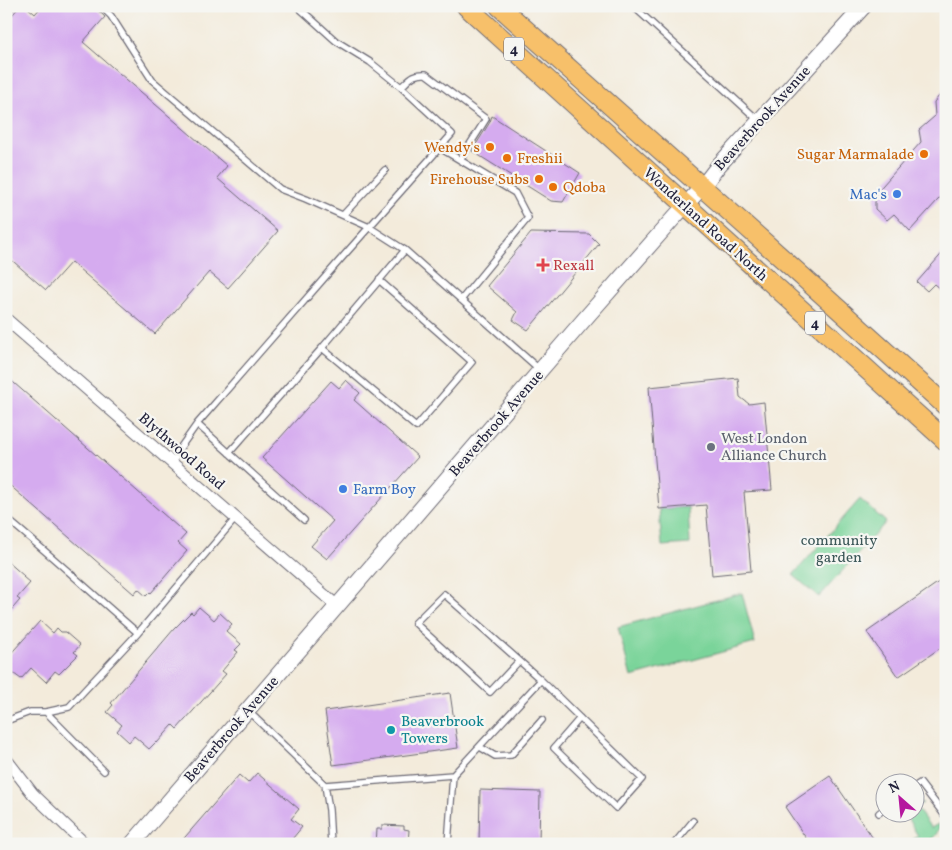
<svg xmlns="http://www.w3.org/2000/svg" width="952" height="850" font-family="Vollkorn,serif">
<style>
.green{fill:#7ad49a;stroke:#4e7b6a}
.building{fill:#d5abef}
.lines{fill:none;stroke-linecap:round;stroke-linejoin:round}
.service-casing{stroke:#6b6873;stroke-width:8}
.minor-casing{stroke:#6b6873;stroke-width:13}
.tertiary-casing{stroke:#6b6873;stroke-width:17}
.primary-casing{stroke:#6b6873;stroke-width:21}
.service{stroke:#fff;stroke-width:5.5}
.minor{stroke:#fff;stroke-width:11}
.tertiary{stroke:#fff;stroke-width:15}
.primary{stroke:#f7c06b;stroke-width:19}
.food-dot{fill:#e8710a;stroke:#f6f6f2;stroke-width:2}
.shop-dot{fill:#3f7fe0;stroke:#f6f6f2;stroke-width:2}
.health-dot{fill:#e0444e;stroke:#f6f6f2;stroke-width:2}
.worship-dot{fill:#6b7280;stroke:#f6f6f2;stroke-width:2}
.culture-dot{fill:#0f9aa8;stroke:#f6f6f2;stroke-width:2}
.labels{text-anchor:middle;stroke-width:4.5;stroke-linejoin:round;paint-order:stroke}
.shield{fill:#f6f6f2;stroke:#626272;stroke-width:1}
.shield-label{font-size:14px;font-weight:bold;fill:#22223b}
.street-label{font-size:15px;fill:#22223b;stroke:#f6f6f2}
.food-label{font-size:15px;fill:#c56008;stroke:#f6f6f2;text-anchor:end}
.shop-label{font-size:15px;fill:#366cbe;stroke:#f6f6f2;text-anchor:end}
.health-label{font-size:15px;fill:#be3a42;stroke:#f6f6f2;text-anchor:start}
.worship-label{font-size:15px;fill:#5b616d;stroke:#f6f6f2;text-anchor:start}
.park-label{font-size:15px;fill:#3c5758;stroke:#f6f6f2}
.culture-label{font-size:15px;fill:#0d838f;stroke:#f6f6f2;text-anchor:start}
</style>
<rect width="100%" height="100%" fill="#f6f6f2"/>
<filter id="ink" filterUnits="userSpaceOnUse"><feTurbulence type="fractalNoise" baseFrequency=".02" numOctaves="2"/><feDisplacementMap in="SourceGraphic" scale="10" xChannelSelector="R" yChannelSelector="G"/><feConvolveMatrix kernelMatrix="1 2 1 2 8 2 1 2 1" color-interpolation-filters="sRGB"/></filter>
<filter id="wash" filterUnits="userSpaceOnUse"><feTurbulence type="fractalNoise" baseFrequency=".0096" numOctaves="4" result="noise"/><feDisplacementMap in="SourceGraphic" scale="20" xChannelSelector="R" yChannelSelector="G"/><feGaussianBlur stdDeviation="1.12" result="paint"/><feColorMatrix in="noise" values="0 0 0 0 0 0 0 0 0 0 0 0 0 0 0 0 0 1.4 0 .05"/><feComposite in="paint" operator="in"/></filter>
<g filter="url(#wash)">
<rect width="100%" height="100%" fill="#f3ebdb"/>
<path class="green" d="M860,499L886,522L819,597L793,575Z
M688,507L690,544L662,546L659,509Z
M742,593L755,643L631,677L618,627Z
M917,801L923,803L916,807L931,828L940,823C937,839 930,842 914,843L911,841L918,836L905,814L896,819L898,813L914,812L915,802Z"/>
<g id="blocks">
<path class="building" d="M20,6H26L35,14L42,6H93L105,17L83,42L227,166L217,178L278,231L228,288L209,272L155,334L71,262L46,290L6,255V22Z
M946,88V191L910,231L894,214L887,220L875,209V194L921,142L919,130L935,116L934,102Z
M492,116L580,173L563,202L551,201L472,151L490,122Z
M531,233L589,234L599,244L528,330L513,320L517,312L487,286Z
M946,249V294L934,284L927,291L917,282Z
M6,376L186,534L178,543L187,551L151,593L150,592L146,596L138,589L134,594L6,482Z
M738,378L740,397L749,404L764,402L772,490L744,492L751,571L712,575L706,505L659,509L649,387Z
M346,380L360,393L354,400L418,457L327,559L311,546L333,521L262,458L331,381L339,388Z
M6,560L24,576L23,577L30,583L17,598L20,600L6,616Z
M946,577V644L898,677L867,632Z
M199,607L214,620L220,613L232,624L226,631L241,644L235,650L238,652L222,671L226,674L177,729L173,725L157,743L156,742L149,749L134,736L129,742L117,731L122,725L107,712L113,705L111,703L174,629L191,612L193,614Z
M40,621L53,633L57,628L61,632H65L80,645L74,652L78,655L59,674L55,671L46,682L31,668L21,679L6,668V659Z
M450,693L458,748L333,765L325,711Z
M257,773L299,809L291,819L302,827L288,844H179L239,775L248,783Z
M830,776L877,844H810L785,807Z
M480,790L540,792L539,844H479Z
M382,825L404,826V829L409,830L408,844H376L377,829H382Z"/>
</g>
</g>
<g filter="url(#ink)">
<use href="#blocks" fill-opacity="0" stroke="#6b6873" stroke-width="1"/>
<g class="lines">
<defs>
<path id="service" d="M101,6L111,16L152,80L280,189L306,199L369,227L405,250L539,369
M633,6L758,120
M6,12L12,6
M401,87C410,79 413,73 426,74L486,119L460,160
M440,148L515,193L528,218L461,300
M343,215L385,170
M322,348L416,427L472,362L379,280
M197,424L304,520
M229,453L322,348L405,250
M173,463L180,448L197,424L347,252L452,134L401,87L370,62L336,41L297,6
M6,518C51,555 94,595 138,633L69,707L46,712H30L6,721
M138,633L236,518
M541,680L642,779L616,808L554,748L580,718
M247,710L325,785L329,810L331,844
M46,712L104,771
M480,747L495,756L511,755L542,720
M453,775L541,680L444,594L415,623L490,692L519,661
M325,785L453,775L448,844
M914,787L920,783L946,817
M879,813L884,809
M674,844L693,821"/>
<path id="minor" d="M6,319L337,606
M6,759L33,794L85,844"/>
<path id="tertiary" d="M132,844L582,322L671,221L702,187L719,165L864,6"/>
<path id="primary" d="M466,6L946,441
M499,6L784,260L946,406"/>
</defs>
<use href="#service" class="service-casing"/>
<use href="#minor" class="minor-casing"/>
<use href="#tertiary" class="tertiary-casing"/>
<use href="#primary" class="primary-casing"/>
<use href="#service" class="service"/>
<use href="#minor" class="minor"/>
<use href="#tertiary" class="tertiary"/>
<use href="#primary" class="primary"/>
</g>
</g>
<g class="food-dot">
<circle cx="490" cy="147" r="5"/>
<circle cx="924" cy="154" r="5"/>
<circle cx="507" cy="158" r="5"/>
<circle cx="539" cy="179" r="5"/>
<circle cx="553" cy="187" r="5"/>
</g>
<g class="shop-dot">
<circle cx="897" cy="194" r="5"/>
<circle cx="343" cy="489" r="5"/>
</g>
<path class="health-dot" d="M540.5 257.5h5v5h5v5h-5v5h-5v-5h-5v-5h5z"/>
<circle class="worship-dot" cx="711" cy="447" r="5"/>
<circle class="culture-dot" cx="391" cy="730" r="5"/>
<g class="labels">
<g class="shield">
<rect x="504" y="37.5" width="20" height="23" rx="4"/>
<rect x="805" y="311.5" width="20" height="23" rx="4"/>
</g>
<g class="shield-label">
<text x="514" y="54">4</text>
<text x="815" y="328">4</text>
</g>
<g class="street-label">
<text transform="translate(762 118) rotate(-48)" y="5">Beaverbrook Avenue</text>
<text transform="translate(706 224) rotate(42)" y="5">Wonderland Road North</text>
<text transform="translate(496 423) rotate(-49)" y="5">Beaverbrook Avenue</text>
<text transform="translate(182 451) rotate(41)" y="5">Blythwood Road</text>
<text transform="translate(231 729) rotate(-49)" y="5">Beaverbrook Avenue</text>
</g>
<g class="food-label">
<text x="480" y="152">Wendy's</text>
<text x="914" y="159">Sugar Marmalade</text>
<text x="517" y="163" text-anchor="start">Freshii</text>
<text x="529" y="184">Firehouse Subs</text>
<text x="563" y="192" text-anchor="start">Qdoba</text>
</g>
<g class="shop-label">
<text x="887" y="199">Mac's</text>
<text x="353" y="494" text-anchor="start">Farm Boy</text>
</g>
<g class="health-label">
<text x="553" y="270">Rexall</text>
</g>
<g class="worship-label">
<text x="721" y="443">West London<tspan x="721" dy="17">Alliance Church</tspan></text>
</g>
<g class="park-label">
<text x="839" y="545">community<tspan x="839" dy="17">garden</tspan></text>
</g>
<g class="culture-label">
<text x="401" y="726">Beaverbrook<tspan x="401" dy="17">Towers</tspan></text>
</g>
</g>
<rect width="952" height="850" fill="none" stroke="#f6f6f2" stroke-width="25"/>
<g transform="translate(900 798) rotate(333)"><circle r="24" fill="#f6f6f2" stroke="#a1a1a9"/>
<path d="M0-4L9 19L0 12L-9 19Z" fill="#b5179e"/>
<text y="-8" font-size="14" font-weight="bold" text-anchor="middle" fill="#22223b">N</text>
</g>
</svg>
